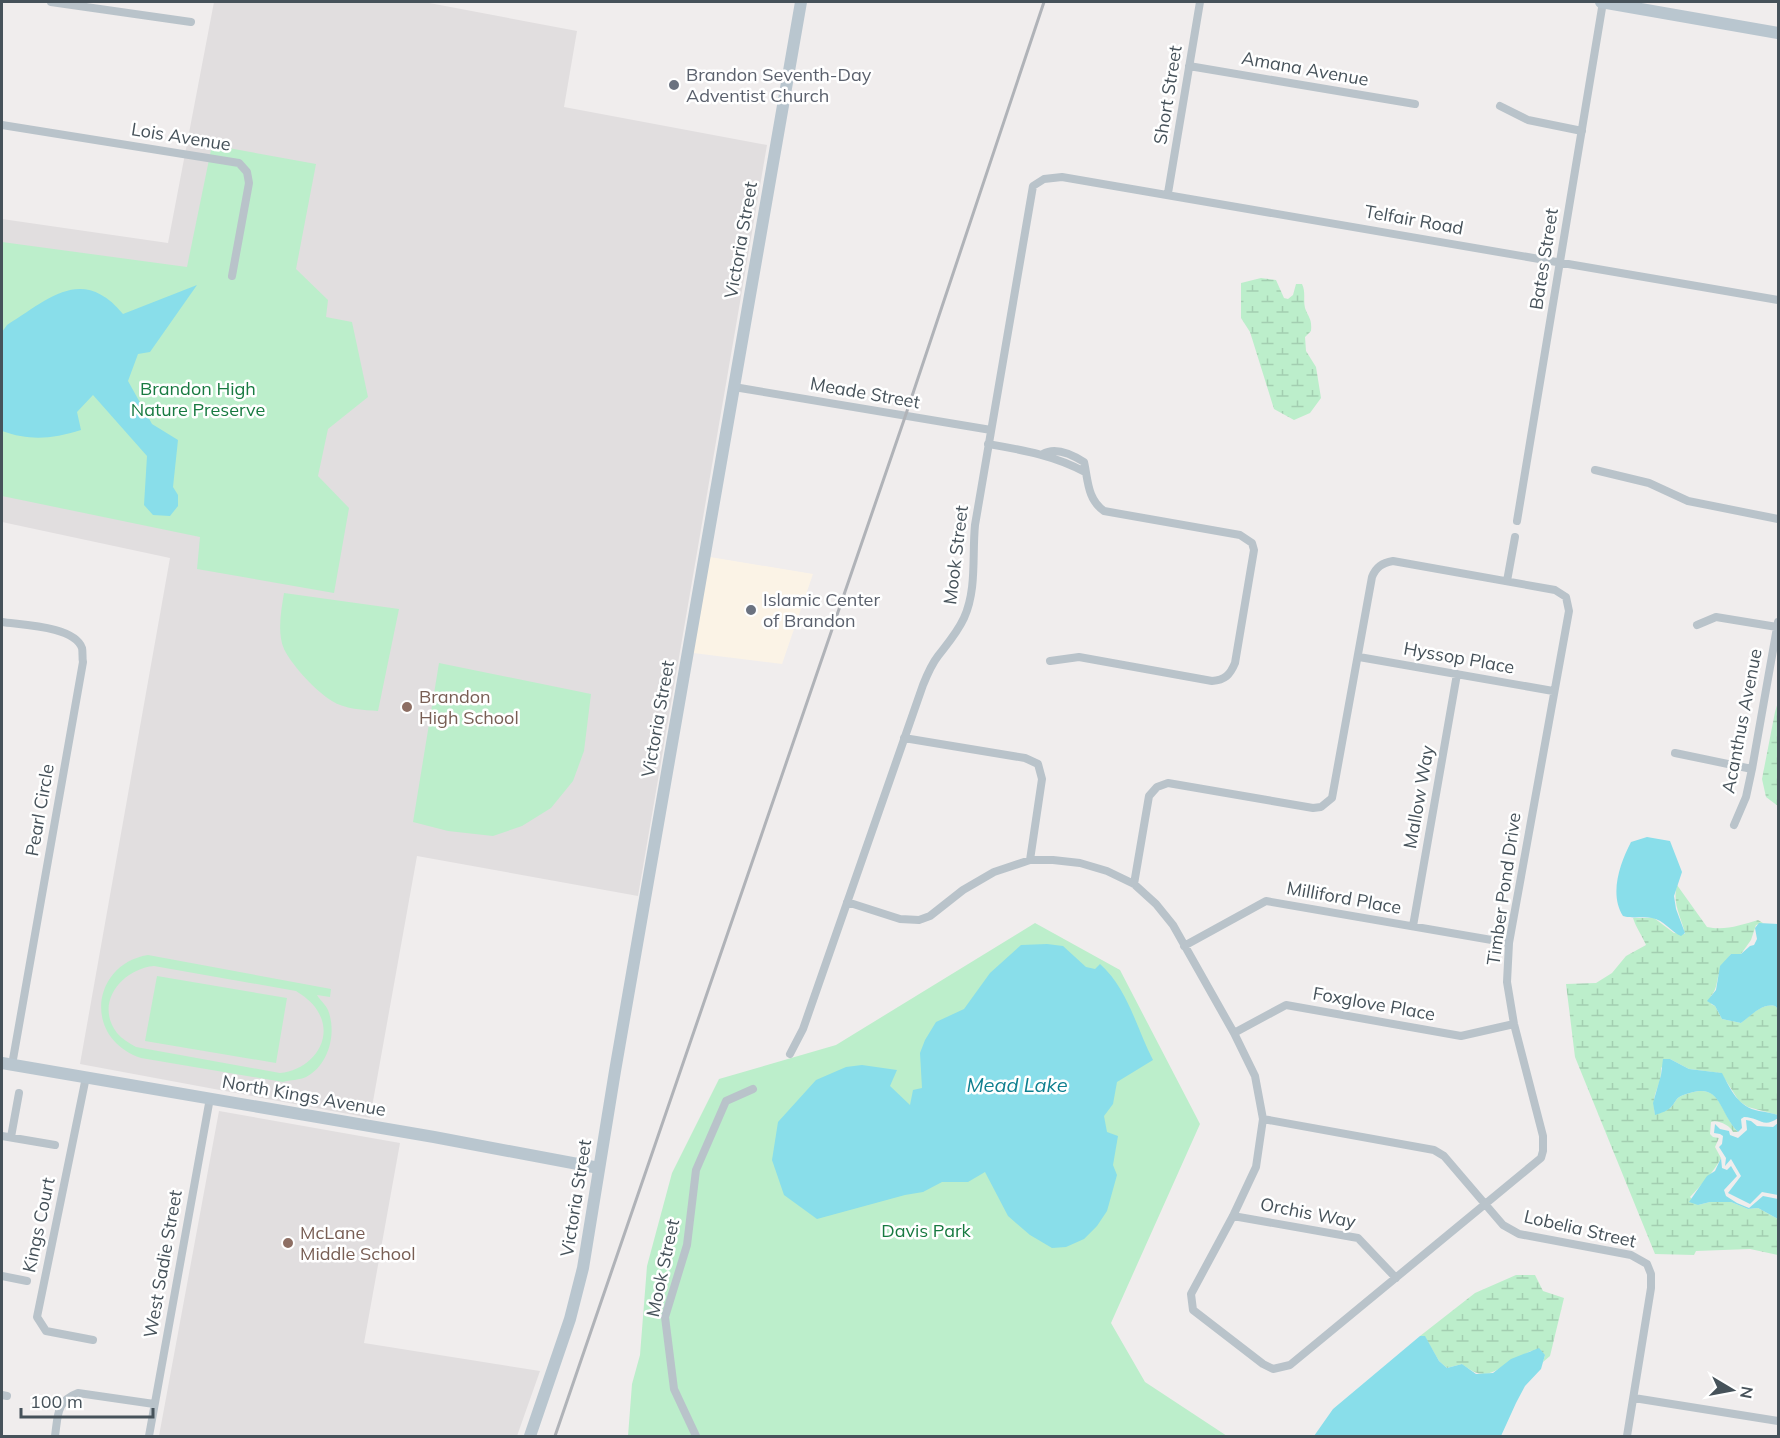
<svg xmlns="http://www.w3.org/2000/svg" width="1780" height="1438" font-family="Mulish,sans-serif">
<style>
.commercial{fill:#fbf3e6}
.education{fill:#e1dedf}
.wetland{fill:url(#wetland-marsh)}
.green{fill:#bceecb;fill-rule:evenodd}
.water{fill:#89deea}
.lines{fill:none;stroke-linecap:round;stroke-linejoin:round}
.street{stroke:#b9c3ca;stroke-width:8}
.secondary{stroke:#b9c6cf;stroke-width:12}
.rail{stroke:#b0b3b8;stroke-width:3}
.worship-dot{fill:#6b7280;stroke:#fff;stroke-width:2}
.education-dot{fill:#8d6e63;stroke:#fff;stroke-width:2}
.labels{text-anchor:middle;stroke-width:5;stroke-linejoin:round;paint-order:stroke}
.street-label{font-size:18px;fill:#46525a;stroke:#fff}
.worship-label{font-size:18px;fill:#5b616d;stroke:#fff;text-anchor:start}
.park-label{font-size:18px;fill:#187a41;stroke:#fff}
.education-label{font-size:18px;fill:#785e54;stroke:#fff;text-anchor:start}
.water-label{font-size:20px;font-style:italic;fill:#0e7f8f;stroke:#fff}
</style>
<defs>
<pattern id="wetland-marsh" width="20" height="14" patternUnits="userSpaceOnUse" patternTransform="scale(1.5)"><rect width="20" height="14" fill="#bceecb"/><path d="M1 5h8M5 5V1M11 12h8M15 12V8" fill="none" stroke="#a3ceb1"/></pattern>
</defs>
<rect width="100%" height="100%" fill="#f0eded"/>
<path class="commercial" d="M710,557L813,574L782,664L693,653Z"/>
<path class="education" d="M214,2H424L577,31L564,107L767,145L638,896L417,856L370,1118L80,1064L170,558L2,522V219L168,243Z
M219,1111L400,1143L364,1343L540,1371L517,1436H159Z"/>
<path class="wetland" d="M1261,278L1276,280L1284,298L1288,299L1293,295L1296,284H1302C1306,292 1303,300 1305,308C1309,319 1312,318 1311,331L1305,337L1306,351L1316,367L1321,398L1310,413L1294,420L1274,409L1250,332L1241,318V283Z
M1778,702V806L1766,797L1762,779L1775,712Z
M1677,885L1707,927C1725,931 1741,925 1758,920L1763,923L1756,925L1751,940L1741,954H1731C1727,959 1722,965 1720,971C1716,980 1718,988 1711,996V1004L1715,1006L1722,1019L1741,1023C1751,1015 1762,1003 1775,1006L1778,1009V1115L1748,1107L1739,1101L1721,1073L1689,1069L1670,1059L1661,1068C1662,1087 1650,1093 1655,1114C1660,1113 1668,1110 1672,1106C1675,1103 1676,1098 1681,1096C1722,1079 1717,1108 1738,1132H1733C1731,1126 1717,1119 1711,1122L1710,1134L1713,1137L1719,1138L1715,1147L1721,1158C1714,1172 1701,1185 1690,1197L1698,1205L1710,1202H1731L1748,1209L1758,1208L1778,1219V1255L1750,1249L1696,1251L1694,1255L1655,1254L1575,1057L1566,984L1596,983L1612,973L1626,956L1646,945C1642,935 1636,928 1633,918H1654L1674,933L1685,934C1681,916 1672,904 1677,885Z
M1516,1275H1535L1543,1291L1564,1298L1550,1356L1543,1362L1545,1355C1541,1354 1535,1350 1531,1351C1528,1352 1525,1355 1522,1356C1497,1366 1489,1386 1462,1364L1447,1368L1439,1361L1425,1337L1420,1336L1475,1293Z"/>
<path class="green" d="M212,145L316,164L296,269L328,300L326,317L352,322L368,397L328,429L318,476L349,508L334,593L197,569L200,537L2,496V242L187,267Z
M284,593L399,609L378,711C364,710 344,709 332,701C316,691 293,667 284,649C277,633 281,611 284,593Z
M439,663L591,694L584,751L573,781L551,808L522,826L493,836L448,831L413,822Z
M1035,923L1120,970L1200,1124L1111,1323L1145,1382L1227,1436H628L632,1384L640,1355L647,1266L672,1173L719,1079L836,1045Z
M148,955L331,989L330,997L317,995C320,1000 326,1005 328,1010C337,1033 329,1065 306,1077C300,1080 290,1080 283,1082L141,1058C82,1038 92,964 148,955ZM154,966L296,991C304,996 312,1002 317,1010C336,1039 311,1070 280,1073L136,1047C129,1043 122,1039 117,1033C94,1003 122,969 154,966Z
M157,976L287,998L276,1063L145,1041Z"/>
<path class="water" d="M197,285L150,352L138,354L128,381L152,424L178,440L173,487L178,495V506L170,516L153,515L144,505L147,456L93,395L77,412L81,430C52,439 30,441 2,431V332L7,325C49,299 82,265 123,314Z
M1647,837L1670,841L1682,872L1674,896L1676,909L1685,933L1681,936C1671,932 1664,920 1652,918C1643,916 1633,919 1623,916C1609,894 1620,863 1631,842Z
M1759,923L1778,924V1009L1775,1006C1762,1003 1752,1015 1741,1023L1722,1019L1715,1006L1707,1001L1716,990L1720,966L1731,954H1741L1750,946L1754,945L1757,939L1755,928Z
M1047,944L1063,946L1086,967L1095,969L1100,964C1128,989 1136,1027 1153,1060L1117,1082L1113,1104L1104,1116L1107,1132L1118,1136L1113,1165L1117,1175L1107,1211L1097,1226L1084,1239L1066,1247L1052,1248L1030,1235L1008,1216L985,1172L968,1182H942L923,1192L905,1195L817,1219L784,1195L772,1160L778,1122L816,1080L846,1067L862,1065L897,1070L890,1086L910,1105L913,1090L922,1088L920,1053L925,1040L936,1022L964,1009L990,973L1021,945Z
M1663,1059H1670L1689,1069L1722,1073C1731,1090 1738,1107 1759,1111C1766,1112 1772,1113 1778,1115V1118C1763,1129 1759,1117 1744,1117L1741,1119L1742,1128L1738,1132C1716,1108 1722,1079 1681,1096C1676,1098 1675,1103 1672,1106C1668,1111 1661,1113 1655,1115L1653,1103L1661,1075Z
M1746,1120L1751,1121L1757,1126L1773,1127L1778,1123V1195L1762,1192L1750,1204L1728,1193L1741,1176L1731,1159L1725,1166L1726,1158L1719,1147L1722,1144L1723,1136L1720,1134L1714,1133L1715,1124L1720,1129L1729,1131L1730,1135L1738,1138L1747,1130Z
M1721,1158L1722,1168L1727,1170L1731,1166L1737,1176L1724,1190L1726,1196L1737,1203L1749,1208L1763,1196L1778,1199V1219L1758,1208L1748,1209L1731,1202H1710L1698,1205L1689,1202L1707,1176L1715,1171Z
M1420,1336H1425L1439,1361L1447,1368L1462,1364L1476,1374L1493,1373L1511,1359L1539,1348L1545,1355L1541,1369L1525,1386L1516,1403L1501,1436H1314L1333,1409Z"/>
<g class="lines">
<path class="street" d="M51,2L191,22
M1189,66L1415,104
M1500,106L1528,120L1582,131
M2,125L239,163L247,172L249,183L232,276
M1168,193L1200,2
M734,387L991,430
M988,444C1022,450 1054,455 1085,472
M1043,454C1056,446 1073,455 1084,462C1088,479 1087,499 1104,511L1240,535L1252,543L1254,550L1235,663C1230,675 1225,680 1212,681L1079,657L1050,661
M1595,470L1649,483L1688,501L1778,519
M1517,521L1603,2
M1507,581L1515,537
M2,622C21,625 74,626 82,648C83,652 82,658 83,662L12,1065
M1697,625L1716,617L1777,627
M1359,657L1553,691
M904,738L1025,758L1038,764L1042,779L1030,860
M1675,753L1752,769
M1734,825L1746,797L1752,769L1778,622
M847,902L900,919L919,920L930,916L963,890L994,872L1030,860H1053L1080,863L1107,871L1134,884L1156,904L1173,925L1234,1033L1255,1076L1263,1119L1256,1167L1233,1216L1191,1294L1193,1310L1263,1364L1273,1369L1290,1365L1541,1158L1543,1151V1136L1514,1024L1507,982L1509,943L1569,611L1566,597L1555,590L1393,561C1382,563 1376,567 1372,577L1332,798L1321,807L1313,808L1168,783L1157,787L1149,796L1134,884
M1413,926L1457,674
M1184,946L1266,901L1509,943
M1234,1033L1286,1005L1461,1036L1514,1024
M790,1054L803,1029L923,685C927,675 931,665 938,656C948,643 957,633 964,618C977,589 972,556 975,525L1033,186L1044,179L1062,177L1778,300
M86,1077L37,1317L46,1331L93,1340
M1263,1119L1434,1150L1444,1156L1503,1225L1519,1234L1631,1255L1647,1264L1651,1274V1288L1627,1436
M2,1136L55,1145
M11,1137L19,1093
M1233,1216L1358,1238L1396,1278
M2,1276L27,1281
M2,1395L7,1396
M1634,1398L1778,1421
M55,1436C58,1416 56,1401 78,1393L154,1404
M149,1436L210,1098
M696,1436L674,1389L665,1317L687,1245L696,1170L726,1101L753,1089"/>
<path class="secondary" d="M1601,2L1778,33
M2,1063L434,1137L599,1168
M530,1436L570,1319L583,1268L615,1071L801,2"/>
<path class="rail" d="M555,1436L905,417L1044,2"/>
</g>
<g class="worship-dot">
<circle cx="674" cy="85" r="6"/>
<circle cx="751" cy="610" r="6"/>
</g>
<g class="education-dot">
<circle cx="407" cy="707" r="6"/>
<circle cx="288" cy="1243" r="6"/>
</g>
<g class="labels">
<g class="street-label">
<text transform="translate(1305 69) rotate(10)" y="6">Amana Avenue</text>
<text transform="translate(1168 95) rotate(-81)" y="6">Short Street</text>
<text transform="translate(181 137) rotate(9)" y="6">Lois Avenue</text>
<text transform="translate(1414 220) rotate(10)" y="6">Telfair Road</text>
<text transform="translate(741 240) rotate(-80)" y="6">Victoria Street</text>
<text transform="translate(1544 259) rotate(-81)" y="6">Bates Street</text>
<text transform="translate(865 393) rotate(10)" y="6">Meade Street</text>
<text transform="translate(956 555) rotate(-83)" y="6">Mook Street</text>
<text transform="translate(1459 658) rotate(10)" y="6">Hyssop Place</text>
<text transform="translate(658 719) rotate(-80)" y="6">Victoria Street</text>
<text transform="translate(1742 721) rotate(-79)" y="6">Acanthus Avenue</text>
<text transform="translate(1419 797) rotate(-80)" y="6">Mallow Way</text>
<text transform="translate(40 810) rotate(-80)" y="6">Pearl Circle</text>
<text transform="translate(1504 889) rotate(-82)" y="6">Timber Pond Drive</text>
<text transform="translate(1344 898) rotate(10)" y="6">Milliford Place</text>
<text transform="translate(1374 1004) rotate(10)" y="6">Foxglove Place</text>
<text transform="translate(304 1096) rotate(10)" y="6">North Kings Avenue</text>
<text transform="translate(576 1198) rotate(-81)" y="6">Victoria Street</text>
<text transform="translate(1308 1213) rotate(11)" y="6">Orchis Way</text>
<text transform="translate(39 1225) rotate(-78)" y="6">Kings Court</text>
<text transform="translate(1580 1229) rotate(13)" y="6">Lobelia Street</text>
<text transform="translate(163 1264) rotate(-80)" y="6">West Sadie Street</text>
<text transform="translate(663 1268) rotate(-78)" y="6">Mook Street</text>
</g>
<g class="worship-label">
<text x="686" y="81">Brandon Seventh-Day<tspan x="686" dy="21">Adventist Church</tspan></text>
<text x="763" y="606">Islamic Center<tspan x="763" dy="21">of Brandon</tspan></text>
</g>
<g class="park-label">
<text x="198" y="395">Brandon High<tspan x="198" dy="21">Nature Preserve</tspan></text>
<text x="926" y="1237">Davis Park</text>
</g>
<g class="education-label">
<text x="419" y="703">Brandon<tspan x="419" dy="21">High School</tspan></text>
<text x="300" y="1239">McLane<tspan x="300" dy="21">Middle School</tspan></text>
</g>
<g class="water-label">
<text x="1017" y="1092">Mead Lake</text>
</g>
</g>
<rect width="1780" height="1438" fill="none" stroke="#46525a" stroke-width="6"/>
<g transform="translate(1732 1390) rotate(100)" stroke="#ffffff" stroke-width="4.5" paint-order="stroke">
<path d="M0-4.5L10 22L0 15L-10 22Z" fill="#46525a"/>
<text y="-9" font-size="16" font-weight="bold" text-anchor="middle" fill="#46525a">N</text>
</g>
<path d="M21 1408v9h132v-9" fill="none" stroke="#46525a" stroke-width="3"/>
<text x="30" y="1408" font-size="18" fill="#46525a" stroke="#ffffff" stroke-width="4.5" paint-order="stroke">100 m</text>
</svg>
